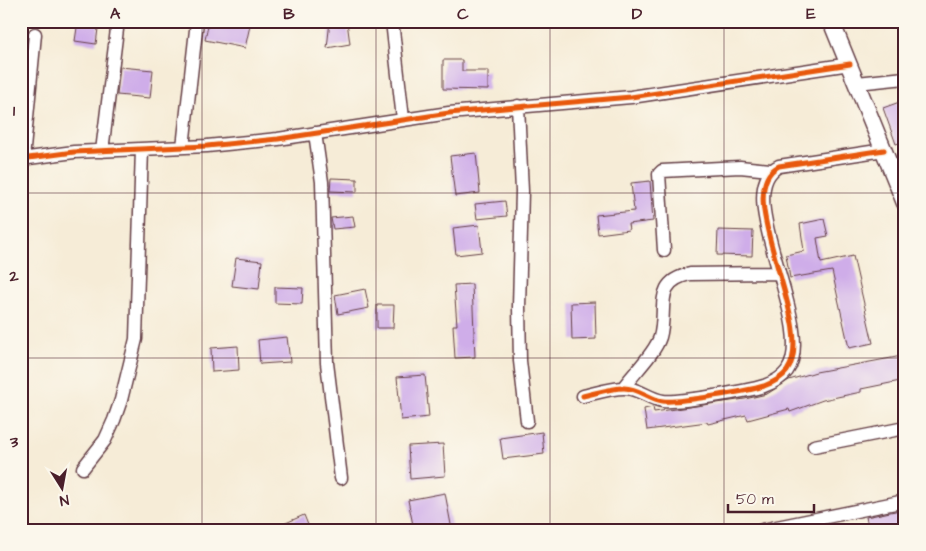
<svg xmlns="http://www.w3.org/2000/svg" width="926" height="551" font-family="'Architects Daughter',sans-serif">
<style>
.building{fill:#cfade9}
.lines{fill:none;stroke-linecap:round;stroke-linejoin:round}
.street-casing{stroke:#643e45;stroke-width:15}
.secondary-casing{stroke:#643e45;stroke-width:19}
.street{stroke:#fff;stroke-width:12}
.secondary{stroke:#fff;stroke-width:16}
.cycleway-casing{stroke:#fbf7ec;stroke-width:8}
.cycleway{stroke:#e8590c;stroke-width:5}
.grid{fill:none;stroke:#4a1f2b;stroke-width:1;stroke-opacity:0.55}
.neatline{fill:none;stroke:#4a1f2b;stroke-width:2}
.grid-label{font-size:16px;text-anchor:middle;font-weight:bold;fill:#4a1f2b}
</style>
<rect width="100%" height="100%" fill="#fbf7ec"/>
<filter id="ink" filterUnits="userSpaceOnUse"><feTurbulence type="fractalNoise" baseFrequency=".02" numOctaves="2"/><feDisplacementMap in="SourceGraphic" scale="10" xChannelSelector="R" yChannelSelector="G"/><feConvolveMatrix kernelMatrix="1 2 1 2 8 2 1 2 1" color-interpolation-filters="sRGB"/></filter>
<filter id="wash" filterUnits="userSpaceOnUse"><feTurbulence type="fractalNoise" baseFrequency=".0096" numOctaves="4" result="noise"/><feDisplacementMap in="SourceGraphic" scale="20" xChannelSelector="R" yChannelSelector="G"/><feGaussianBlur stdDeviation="1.12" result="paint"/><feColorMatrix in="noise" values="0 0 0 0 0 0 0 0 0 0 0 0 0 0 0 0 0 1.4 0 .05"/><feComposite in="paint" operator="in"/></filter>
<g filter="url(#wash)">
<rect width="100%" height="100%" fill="#f6ecd7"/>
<g id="blocks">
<path class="building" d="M78,21H99L96,44L75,41Z
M209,21H251L245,48L205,40Z
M330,21L347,22L350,44L327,48Z
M443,60H462V71H488V90L443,89Z
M120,67L153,70L150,98L117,95Z
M905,100V141L896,144L883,108Z
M476,153L480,193L455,196L450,156Z
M331,178L357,179V192L330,191Z
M650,181L653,221L628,224L629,230L598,234L596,215L634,211L631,183Z
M505,201L507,216L477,219L475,204Z
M353,216L355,227L333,229L331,218Z
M824,219L828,236L817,238L821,263L853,256L873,343L849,348L832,271L790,278L786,255L804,251L800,224Z
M479,225L482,252L456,255L453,228Z
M718,230L753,231L752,256L717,255Z
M236,258L262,261L259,289L232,286Z
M472,284L475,357L455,358L453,325H457L454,285Z
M275,287L303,288L302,304L275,303Z
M365,289L369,308L338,314L335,295Z
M595,302L596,339L572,340L571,303Z
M377,305H394L393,328H377Z
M287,337L290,362L260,364L258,340Z
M238,346L239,370L212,372L211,348Z
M902,356L905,380L861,389V392L823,400L790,412L789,409L748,420L746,415L708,424L707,422L647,430L644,409L653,407L654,412L745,399L767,394L789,380L816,372Z
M425,375L429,417L401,420L397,377Z
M542,432L544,454L503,459L500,438Z
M443,444L445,476L410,479L408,446Z
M445,493L452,530H414L408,500Z
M900,510L905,530H869L866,517Z
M304,515L310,530H270Z"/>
</g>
</g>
<g filter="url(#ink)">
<use href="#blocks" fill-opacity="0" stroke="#643e45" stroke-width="1"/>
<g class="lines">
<defs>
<path id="street" d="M392,21L403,119
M857,83L905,78
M518,106L522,191L519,307L520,361L527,421
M315,133L322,182L327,363L341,478
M183,147L197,21
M102,151L118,21
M21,159L74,152L207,146L278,139L449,113L631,97L850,64
M23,159L35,34
M664,250L659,174L662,171L740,167L770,170
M623,388C633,374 655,353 660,337C668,309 652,282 690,274L778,273
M583,396C596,393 611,388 624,388C639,388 649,399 663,401C678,403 748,391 764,386C772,383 782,378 787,371C819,327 728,191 779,166L884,150
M814,446L905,428
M83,468L105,440L114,420L121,400L136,339L142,149
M762,530L905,501"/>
<path id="secondary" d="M831,21L905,203"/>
</defs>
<use href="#street" class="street-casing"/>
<use href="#secondary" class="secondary-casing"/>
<use href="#street" class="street"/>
<use href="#secondary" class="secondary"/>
<defs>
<path id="cycleway" d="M21,159L74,152L207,146L278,139L449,113L631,97L850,64
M583,396C596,393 611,388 624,388C639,388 649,399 663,401C678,403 748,391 764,386C772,383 782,378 787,371C819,327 728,191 779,166L884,150"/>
</defs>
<use href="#cycleway" class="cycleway-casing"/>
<use href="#cycleway" class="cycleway"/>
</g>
</g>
<path class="grid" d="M202,21V530M376,21V530M550,21V530M724,21V530M21,193H905M21,358H905"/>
<rect width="926" height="551" fill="none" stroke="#fbf7ec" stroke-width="55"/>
<g transform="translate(62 488) rotate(169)" stroke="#fbf7ec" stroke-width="4" paint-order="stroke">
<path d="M0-4L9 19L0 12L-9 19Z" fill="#4a1f2b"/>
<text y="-8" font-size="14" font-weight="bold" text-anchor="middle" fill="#4a1f2b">N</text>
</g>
<path d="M728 504v8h86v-8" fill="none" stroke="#4a1f2b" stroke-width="2.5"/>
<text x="736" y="504" font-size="15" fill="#4a1f2b" stroke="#fbf7ec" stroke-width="4" paint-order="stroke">50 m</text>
<rect x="28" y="28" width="870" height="496" class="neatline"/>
<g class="grid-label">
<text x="115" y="19">A</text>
<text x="289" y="19">B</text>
<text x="463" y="19">C</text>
<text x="637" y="19">D</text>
<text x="811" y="19">E</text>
<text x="14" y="116">1</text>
<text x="14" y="281">2</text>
<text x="14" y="447">3</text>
</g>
</svg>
